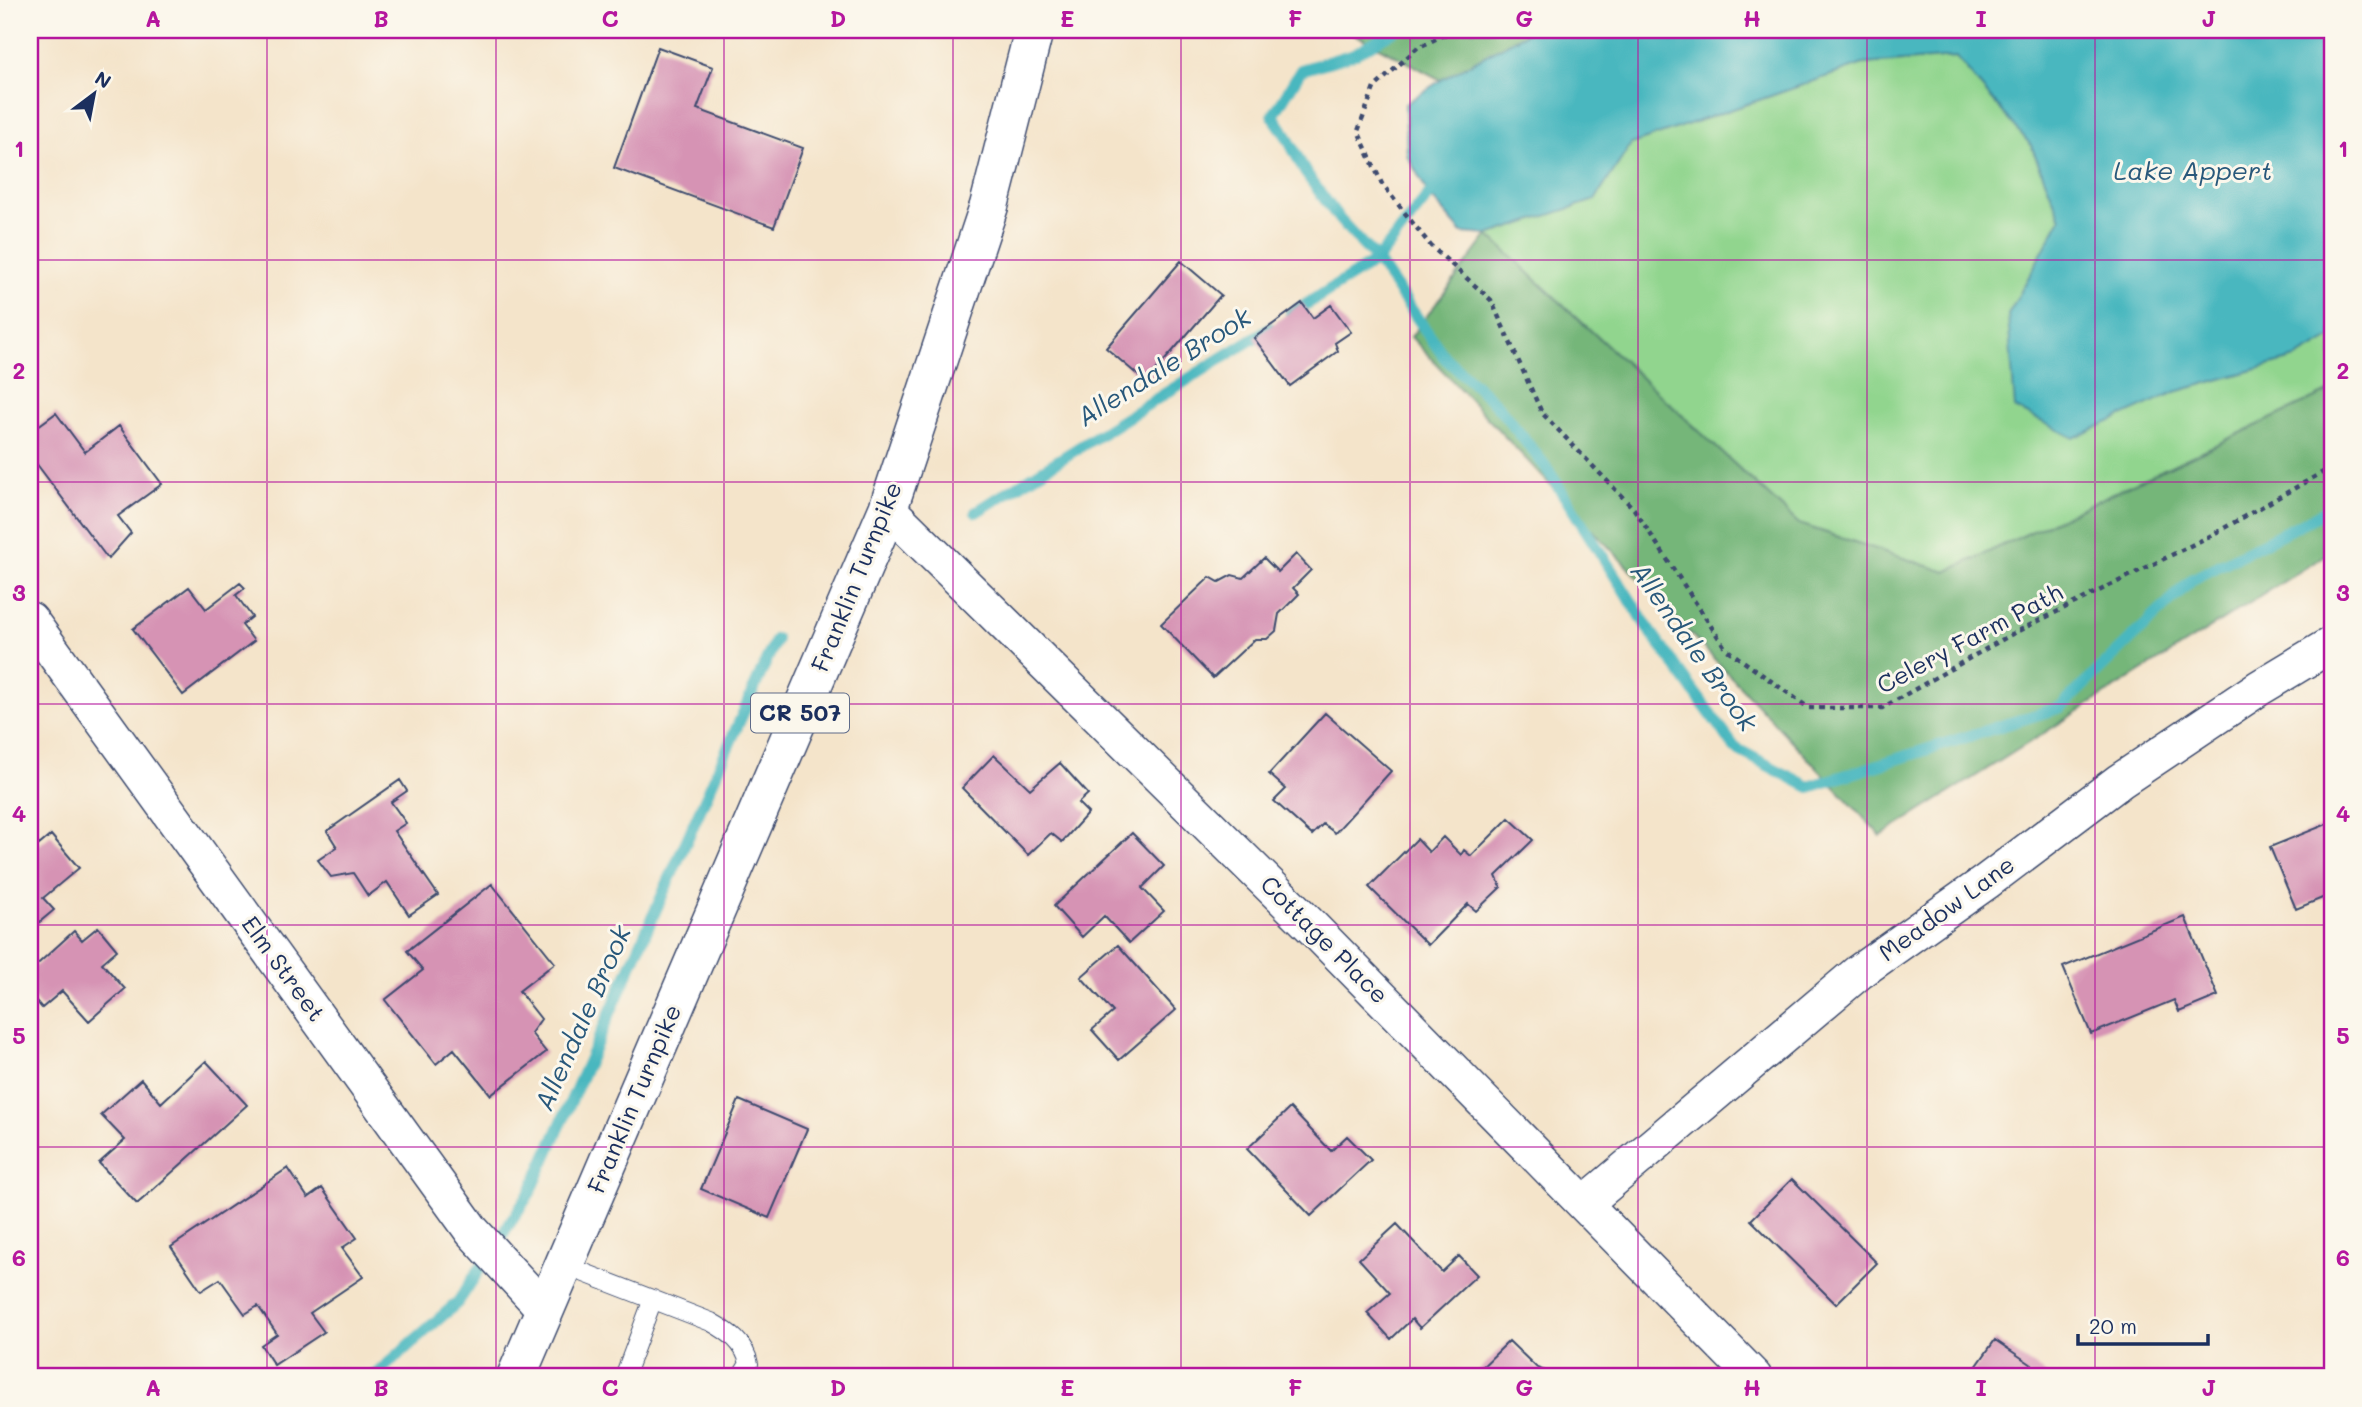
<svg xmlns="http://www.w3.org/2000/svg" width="2362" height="1407" font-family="Mali,sans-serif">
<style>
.green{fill:#91d58e;stroke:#568276;stroke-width:2}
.forest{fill:#74b679;stroke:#48726c;stroke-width:2}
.water{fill:#48b7bf;stroke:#32738e;stroke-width:2}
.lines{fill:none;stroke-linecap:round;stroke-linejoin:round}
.stream{stroke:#48b7bf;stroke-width:12}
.building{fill:#d693b4}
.service-casing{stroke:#3c4a6e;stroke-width:20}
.minor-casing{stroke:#3c4a6e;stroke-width:38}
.primary-casing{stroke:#3c4a6e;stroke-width:41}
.path{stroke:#3c4a6e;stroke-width:4.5;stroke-dasharray:5 5;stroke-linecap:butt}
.service{stroke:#fff;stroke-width:18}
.minor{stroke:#fff;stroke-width:35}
.primary{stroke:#fff;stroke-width:38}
.grid{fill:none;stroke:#b5179e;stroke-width:2;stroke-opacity:0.55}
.labels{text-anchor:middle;stroke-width:6;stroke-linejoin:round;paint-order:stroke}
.shield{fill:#fbf7ec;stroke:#5e6b89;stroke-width:2}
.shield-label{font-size:23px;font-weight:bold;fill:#1b2f5e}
.street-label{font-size:24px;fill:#1b2f5e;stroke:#fbf7ec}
.water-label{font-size:26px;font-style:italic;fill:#28587b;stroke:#fbf7ec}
.neatline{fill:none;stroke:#b5179e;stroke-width:2.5}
.grid-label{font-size:23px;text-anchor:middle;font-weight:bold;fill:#b5179e}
</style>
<rect width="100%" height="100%" fill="#fbf7ec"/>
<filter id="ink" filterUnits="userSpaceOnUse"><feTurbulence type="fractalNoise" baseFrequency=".0143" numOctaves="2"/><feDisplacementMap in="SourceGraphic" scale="14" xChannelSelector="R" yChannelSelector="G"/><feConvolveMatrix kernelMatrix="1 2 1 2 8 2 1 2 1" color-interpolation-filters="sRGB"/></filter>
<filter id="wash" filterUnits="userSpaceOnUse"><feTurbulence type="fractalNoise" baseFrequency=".00686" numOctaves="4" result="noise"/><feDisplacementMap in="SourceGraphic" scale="28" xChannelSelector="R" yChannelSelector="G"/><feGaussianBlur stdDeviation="1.57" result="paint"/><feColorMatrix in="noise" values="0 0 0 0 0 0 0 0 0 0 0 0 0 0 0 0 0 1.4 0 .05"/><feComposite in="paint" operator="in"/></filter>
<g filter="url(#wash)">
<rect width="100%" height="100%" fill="#f4e4ca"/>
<path class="green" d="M1956,57L2031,145L2061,218L2008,315L2175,392L2296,358L2332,337V390L1946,572L1799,524L1488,235L1595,200L1631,144L1863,64Z"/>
<path class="forest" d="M1347,30H1532L1441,80Z
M1488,235L1799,524L1946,572L2332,390V551L1881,836L1411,337Z"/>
<path class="water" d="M1532,30H2332V337L2296,358L2175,392L2074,438L2015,408L2008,315L2061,218L2031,145L1956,57L1863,64L1631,144L1595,200L1488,235L1462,233L1429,195L1407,155L1405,104L1441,80Z"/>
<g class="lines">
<path class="stream" d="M1395,30L1354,54L1301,70L1273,116L1286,135L1305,172L1340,220L1377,260L1445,358L1496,404L1546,467L1648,628L1735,748L1809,787L2061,707L2193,579L2332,508
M1291,314L1377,260L1429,195
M976,512L1270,328
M373,1377L458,1302L531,1191L776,639"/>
</g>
<g id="blocks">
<path class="building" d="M658,47L713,67L697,109L803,148L774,227L614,168Z
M1181,261L1221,295L1146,382L1106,348Z
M1302,303L1313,318L1331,305L1351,332L1335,343L1338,351L1290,386L1254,338Z
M56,413L85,452L119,426L162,484L118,516L131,533L108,559L30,455V432Z
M1296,554L1311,570L1293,588L1299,594L1279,614L1276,631L1267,639H1255L1213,678L1161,624L1210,577L1219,582L1232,575L1243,578L1264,558L1278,572Z
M240,583L245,588L236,595L252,617L242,625L254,641L183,695L133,629L189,587L206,609Z
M1325,713L1391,771L1335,833L1323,824L1312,835L1274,801L1286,789L1269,774Z
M994,755L1030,789L1060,763L1088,794L1078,803L1088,813L1062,842L1051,833L1028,855L962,788Z
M400,780L407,791L391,802L406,823L394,831L438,895L409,915L387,882L368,896L353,873L331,877L318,860L337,847L327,831Z
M1509,818L1533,840L1496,876L1501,887L1476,911L1468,904L1428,945L1369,887L1417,839L1429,852L1443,837L1461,855L1464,850L1471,856Z
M2332,822V894L2296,909L2270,847Z
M1132,833L1164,866L1142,888L1164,911L1129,943L1104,916L1082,937L1054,906Z
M30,834L39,845L51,835L79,868L43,898L54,910L30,930Z
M492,884L555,963L519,991L541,1019L531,1033L546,1052L491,1095L454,1049L436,1064L385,1000L423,970L407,951Z
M2185,917L2218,996L2179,1012L2174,1000L2091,1034L2063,967Z
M98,927L117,950L102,963L125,989L89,1021L62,991L42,1008L30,994V971L74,931L82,940Z
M1118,945L1176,1010L1119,1060L1092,1030L1113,1012L1081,977Z
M206,1061L247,1105L137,1204L99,1163L125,1140L101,1115L141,1079L161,1103Z
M739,1100L807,1129L769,1218L701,1189Z
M1290,1108L1331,1151L1347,1136L1371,1160L1311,1216L1247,1149Z
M288,1168L308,1198L322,1188L357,1238L342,1248L363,1277L310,1313L324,1332L274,1365L261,1345L277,1334L258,1306L245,1314L220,1279L201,1291L171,1247Z
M1792,1179L1877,1263L1836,1304L1751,1220Z
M1397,1224L1442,1272L1459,1256L1477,1275L1420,1328L1412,1319L1391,1339L1367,1313L1390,1293L1359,1259Z
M1995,1340L2050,1377H1969Z
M1509,1341L1537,1368L1551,1373L1555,1377H1472Z"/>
</g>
</g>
<g filter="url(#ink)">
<use href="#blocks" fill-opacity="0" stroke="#3c4a6e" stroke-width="2"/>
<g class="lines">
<defs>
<path id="service" d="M564,1265L711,1322C729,1332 745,1343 749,1364L741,1377
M624,1377L653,1299"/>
<path id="minor" d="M888,509L1310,925L1754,1377
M30,620L472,1231L545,1310
M1585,1203L1859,972L1986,882L2120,781L2259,688L2332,644"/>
<path id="primary" d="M516,1377L888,509L989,206L1034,30"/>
</defs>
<use href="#service" class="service-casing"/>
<use href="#minor" class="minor-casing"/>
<use href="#primary" class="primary-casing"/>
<path class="path" d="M1454,30L1417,48L1374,88L1358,131L1382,184L1431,246L1491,300L1542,413L1634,509L1726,649L1809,708H1882L2012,634L2210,536L2332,467"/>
<use href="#service" class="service"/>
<use href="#minor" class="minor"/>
<use href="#primary" class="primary"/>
</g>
</g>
<path class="grid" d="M267,30V1377M496,30V1377M724,30V1377M953,30V1377M1181,30V1377M1410,30V1377M1638,30V1377M1867,30V1377M2095,30V1377M30,260H2332M30,482H2332M30,704H2332M30,925H2332M30,1147H2332"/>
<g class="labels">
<rect class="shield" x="751" y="693.5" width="98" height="39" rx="5"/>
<g class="shield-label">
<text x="800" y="721">CR 507</text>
</g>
<g class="street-label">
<text transform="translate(857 577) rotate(-68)" y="8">Franklin Turnpike</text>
<text transform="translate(1970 639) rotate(-28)" y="8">Celery Farm Path</text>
<text transform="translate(1947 909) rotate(-36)" y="8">Meadow Lane</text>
<text transform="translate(1324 940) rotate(45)" y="8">Cottage Place</text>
<text transform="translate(283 969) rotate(54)" y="8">Elm Street</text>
<text transform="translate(635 1099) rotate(-67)" y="8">Franklin Turnpike</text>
</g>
<g class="water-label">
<text x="2193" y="180">Lake Appert</text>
<text transform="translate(1164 367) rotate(-32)" y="9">Allendale Brook</text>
<text transform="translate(1694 647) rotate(55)" y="9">Allendale Brook</text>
<text transform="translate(583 1018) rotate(-66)" y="9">Allendale Brook</text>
</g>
</g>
<rect width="2362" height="1407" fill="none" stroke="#fbf7ec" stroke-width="77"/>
<g transform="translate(94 94) rotate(32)" stroke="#fbf7ec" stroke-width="5" paint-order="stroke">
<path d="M0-5L12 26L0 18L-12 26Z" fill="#1b2f5e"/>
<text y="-10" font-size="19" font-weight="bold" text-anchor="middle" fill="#1b2f5e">N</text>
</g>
<path d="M2078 1334v10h130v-10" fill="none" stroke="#1b2f5e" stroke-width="3.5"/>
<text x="2089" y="1334" font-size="21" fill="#1b2f5e" stroke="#fbf7ec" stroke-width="5" paint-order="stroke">20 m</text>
<rect x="38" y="38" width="2286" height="1330" class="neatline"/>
<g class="grid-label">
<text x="153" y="27">A</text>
<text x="381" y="27">B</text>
<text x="610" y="27">C</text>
<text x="838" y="27">D</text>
<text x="1067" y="27">E</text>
<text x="1295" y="27">F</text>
<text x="1524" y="27">G</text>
<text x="1752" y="27">H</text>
<text x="1981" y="27">I</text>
<text x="2209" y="27">J</text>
<text x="19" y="157">1</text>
<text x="2343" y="157">1</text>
<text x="19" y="379">2</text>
<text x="2343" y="379">2</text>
<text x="19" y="601">3</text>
<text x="2343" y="601">3</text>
<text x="19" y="822">4</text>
<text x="2343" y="822">4</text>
<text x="19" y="1044">5</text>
<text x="2343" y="1044">5</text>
<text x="19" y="1266">6</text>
<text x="2343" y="1266">6</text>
<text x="153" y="1396">A</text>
<text x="381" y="1396">B</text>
<text x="610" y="1396">C</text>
<text x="838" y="1396">D</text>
<text x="1067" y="1396">E</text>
<text x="1295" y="1396">F</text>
<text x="1524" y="1396">G</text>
<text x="1752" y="1396">H</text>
<text x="1981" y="1396">I</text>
<text x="2209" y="1396">J</text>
</g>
</svg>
